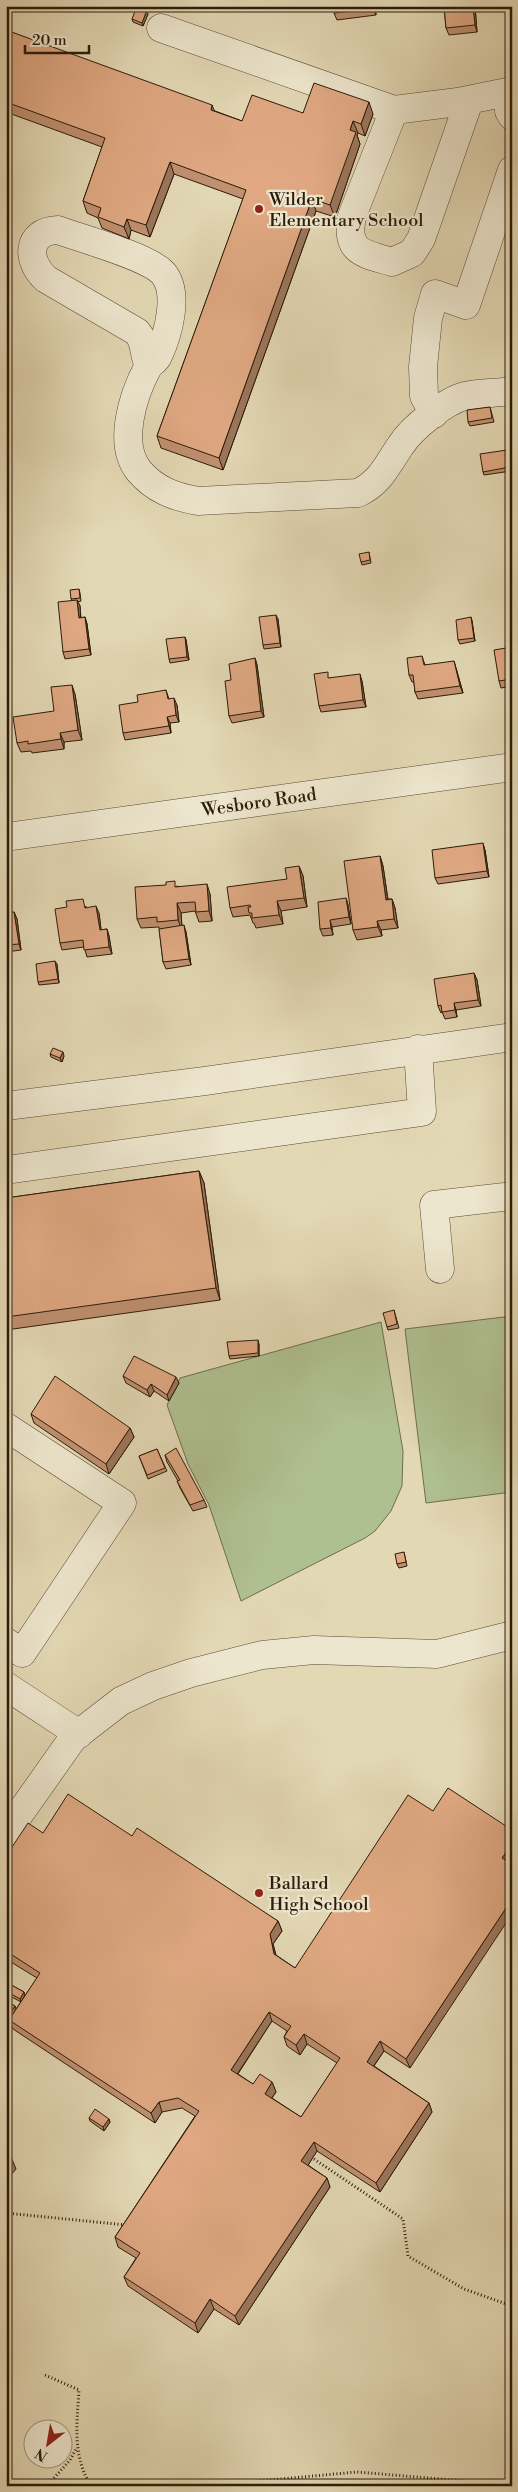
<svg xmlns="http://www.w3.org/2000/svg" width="518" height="2492" font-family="'Libre Bodoni',serif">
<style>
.green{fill:#afc090;stroke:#6e6e4c}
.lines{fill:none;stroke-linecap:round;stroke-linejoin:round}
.minor-casing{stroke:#5a4a34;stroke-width:29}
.path{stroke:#2c1b09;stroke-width:3;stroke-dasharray:1 2.5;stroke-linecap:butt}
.minor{stroke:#ede6ce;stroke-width:28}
.wall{fill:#c09070;stroke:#2c1b09;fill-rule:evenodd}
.shaded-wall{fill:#9c765b;stroke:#2c1b09}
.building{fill:#dfa882;stroke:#2c1b09;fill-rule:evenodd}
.poi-dot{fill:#8f2418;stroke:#ede6ce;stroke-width:2}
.labels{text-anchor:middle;stroke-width:4.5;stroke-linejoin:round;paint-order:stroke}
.poi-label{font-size:18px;fill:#2c1b09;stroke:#ede6ce;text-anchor:start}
.street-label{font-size:18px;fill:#2c1b09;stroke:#ede6ce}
</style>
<rect width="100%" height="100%" fill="#e3d8b4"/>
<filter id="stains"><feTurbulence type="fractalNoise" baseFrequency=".004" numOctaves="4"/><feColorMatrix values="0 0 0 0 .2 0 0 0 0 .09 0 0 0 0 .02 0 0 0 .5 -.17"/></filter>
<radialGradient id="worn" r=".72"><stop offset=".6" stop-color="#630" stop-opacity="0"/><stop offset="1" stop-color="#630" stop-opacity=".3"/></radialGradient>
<path class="green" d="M512,1316V1492L426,1503L405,1329Z
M381,1322L403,1451L402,1486L391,1511L375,1531L365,1538L241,1601L209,1505L188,1464L167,1405L180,1378Z"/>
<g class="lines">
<defs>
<path id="minor" d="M161,28L394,110
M507,92L509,111L512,116
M469,101L421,239L412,253L392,262C362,253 345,252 352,216L394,110L458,102L512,91
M149,366C143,354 146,342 137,332L46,279C26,261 26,231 58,230C82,239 147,256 163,273C180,293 168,335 158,356C156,361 150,363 148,367C133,395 117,444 139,471C155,490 175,497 198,501L358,493C381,482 387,465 401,445C412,428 445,401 465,396C480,393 497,393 512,391
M434,414L424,396L423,367L428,318L435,294L466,305L512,170
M6,837L512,767
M6,1106L205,1081L512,1037
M6,1170L422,1112L418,1049
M440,1269L434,1205L512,1196
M6,1427L122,1503L22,1653L6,1642
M6,1686L79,1734
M6,1833L73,1738L121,1701L153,1686L191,1673L262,1655L314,1650L437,1654L512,1635"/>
</defs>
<use href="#minor" class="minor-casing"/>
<path class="path" d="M314,2159L403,2219L408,2256L464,2289L512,2306
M6,2213L126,2225
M45,2375L79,2390C77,2423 72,2456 91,2486
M47,2486L70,2460L76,2449
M204,2486L357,2472L512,2485"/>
<use href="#minor" class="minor"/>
</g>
<path class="wall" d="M375,6L376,15L337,20L334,13Z
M444,6H475L477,32L449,35L446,28Z
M148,14L143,26L133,22L132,19Z
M6,30L215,111L242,121L303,113L373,114L365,136L358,133L357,135L360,144L335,217L316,211L223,470L161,448L157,436L243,199L174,174L150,237L131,230L129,239L102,228L98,218L87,213L83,201L102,147L6,112Z
M490,407L494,422L470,426L468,422Z
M507,450L511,471L484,475L483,472Z
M369,552L371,563L362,565L361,562Z
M79,589L80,593L81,601L78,602L80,606L81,618L85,617L87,624L91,655L65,659L63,652L72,600L71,599Z
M471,617L472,621L475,641L460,644L458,640Z
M278,619L281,647L264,649L263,645Z
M185,637L186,640L189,660L170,663L169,659Z
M512,647V686L501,688L499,681Z
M422,656L425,665L456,668L463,693L418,699L415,692L414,682H412L409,675Z
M255,658L257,665L264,717L232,723L229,716L231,680Z
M330,678L362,681L366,707L321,712L319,706Z
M166,690L169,699L177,705L179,722L170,723L171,733L125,740L123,733L138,702Z
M75,694L82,740L64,742V749L32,753L31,751L21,752L17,743L54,711Z
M485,850L489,877L438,884L435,878Z
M380,856L383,866L388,899H392L395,908L398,928L381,930L382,936L357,940L353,930Z
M299,866L303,876L307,907L281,911L283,924L256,928L254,923H253L250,915L233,917L230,908L287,879Z
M177,886L210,894L212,921L199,922L195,911L181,913L182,926L186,932L191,965L166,969L163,962L159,927L141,928L137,919Z
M346,898L348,905L351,924L332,927L333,935L323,936L320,929Z
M86,906V908L99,913L101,930L107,929L109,936L112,954L87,957L84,947L62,950L60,943Z
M14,912L17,919L21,950L6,952V913Z
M57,964L59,983L39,985L38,982Z
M474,973L477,980L481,1006L456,1010L457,1017L445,1019L442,1012L441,1013L438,1006Z
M50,1054L64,1056L62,1062L51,1057Z
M199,1171L204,1183L220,1300L6,1330V1198Z
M394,1310L399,1328L388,1330L387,1327Z
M259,1344V1356L230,1359L229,1356Z
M123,1376L179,1383L169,1401L154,1391L150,1397L126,1383Z
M31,1414L130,1428L134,1437L109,1474L34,1423Z
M157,1449L167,1471L148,1479L139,1456Z
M165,1455L204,1500L207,1507L193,1511L180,1488L177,1481H178L167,1462Z
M404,1552L407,1566L399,1568L397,1564Z
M433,1811L512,1830V1859L410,2068L384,2051L374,2066L429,2103L432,2112L380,2192L317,2151L308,2165L327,2178L330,2187L239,2325L214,2309L198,2333L128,2286L124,2277L136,2258L118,2247L115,2237L195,2116L182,2108L162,2112L155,2123L13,2029L9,2020L12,2016L6,2012V2001L15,2006L16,2009L37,1978L6,1959V1856L43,1833L132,1836L278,1921L282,1931L273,1944L276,1955L295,1968ZM272,2021L287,2031L284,2037L287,2046L300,2055L307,2044L337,2063L301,2117L272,2098L276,2092L272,2082L253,2084L238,2074Z
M6,1982L24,1992L25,1995L21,2002L6,1994Z
M89,2118L109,2119L110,2122L104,2131L90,2121Z"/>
<path class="shaded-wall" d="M373,6H375L376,15L373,9Z
M473,6H475L477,32L475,25Z
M147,10L148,14L143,26L142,23Z
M369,102L373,114L365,136L361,124Z
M212,105L217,117L211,110Z
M353,121L358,133L357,135L360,144L335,217L330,205L350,130Z
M170,162L174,174L150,237L146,225Z
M312,199L316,211L223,470L219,458Z
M127,219L131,230L129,239L124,227Z
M77,600L80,606L81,625L79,618Z
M276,615L278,619L281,647L280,643Z
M85,617L87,624L91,655L89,649Z
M471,617L472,621L475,641L474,638Z
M185,637L186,640L189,660L187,657Z
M255,658L257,665L264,717L261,711Z
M454,661L456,668L463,693L460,686Z
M360,674L362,681L366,707L363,700Z
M72,685L75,694L82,740L78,730Z
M174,698L177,705L179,722L176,715Z
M167,717L170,723L171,733L169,726Z
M60,733L64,742V749L61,739Z
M483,843L485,850L489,877L487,871Z
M380,856L383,866L389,909L386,900Z
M299,866L303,876L307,907L304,898Z
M207,884L210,894L212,921L209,911Z
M346,898L348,905L351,924L349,917Z
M392,899L395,908L398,928L394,919Z
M277,901L281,911L283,924L279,915Z
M177,903L181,913L182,930L178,920Z
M96,906L99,913L102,937L100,930Z
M14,912L17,919L21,950L19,944Z
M330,920L332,927L333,935L331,928Z
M377,921L381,930L382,936L378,927Z
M184,925L186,932L191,965L189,959Z
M107,929L109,936L112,954L109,947Z
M55,961L57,964L59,983L58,979Z
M474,973L477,980L481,1006L478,1000Z
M454,1003L456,1010L457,1017L455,1010Z
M63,1052L64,1056L62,1062L60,1058Z
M199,1171L204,1183L220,1300L216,1288Z
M258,1340L259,1344V1356L258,1353Z
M176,1377L179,1383L169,1401L167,1395Z
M151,1384L154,1391L150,1397L147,1390Z
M130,1428L134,1437L109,1474L106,1464Z
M512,1844V1859L506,1868L502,1858Z
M512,1899V1914L410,2068L406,2059Z
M278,1921L282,1931L273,1944L278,1964L274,1954L270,1934Z
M24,1992L25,1995L21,2002L20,1999Z
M15,2006L16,2010L12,2016L11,2012Z
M269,2012L272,2021L234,2079L231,2070Z
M304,2034L307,2044L300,2055L296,2045Z
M380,2041L384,2051L370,2071L367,2062Z
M272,2082L276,2092L268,2103L265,2094Z
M159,2102L162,2112L155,2123L151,2113Z
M429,2103L432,2112L380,2192L376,2183Z
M109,2119L110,2122L104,2131L103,2127Z
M314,2142L317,2151L305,2170L301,2161Z
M12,2159L16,2169L6,2181V2167Z
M327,2178L330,2187L239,2325L235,2316Z
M210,2299L214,2309L198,2333L195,2323Z"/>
<path class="building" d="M137,6L147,10L142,23L132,19Z
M334,6H373V9L334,13Z
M444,6H473L475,25L446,28Z
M6,30L212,105L211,110L242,121L252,95L303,113L314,83L369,102L361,124L353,121L350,130L356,132L330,205L312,199L219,458L157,436L246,190L170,162L146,225L127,219L124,227L98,217L101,208L83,201L105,138L6,102Z
M490,407L492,418L468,422L467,410Z
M507,450L510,467L483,472L480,454Z
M369,552L370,560L361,562L359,554Z
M79,589L80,598L71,599L70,590Z
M77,600L79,618L85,617L89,649L63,652L58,602Z
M276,615L280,643L263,645L259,617Z
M471,617L474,638L458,640L456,620Z
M185,637L187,657L169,659L166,639Z
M512,647V679L499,681L494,650Z
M422,656L424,665L454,661L460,686L415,692L413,675H409L407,658Z
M255,658L261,711L229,716L225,681L231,680L229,664Z
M328,672V678L360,674L363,700L319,706L314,674Z
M72,685L78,730L60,733L61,739L28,744V741L17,743L13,717L54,711L51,687Z
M166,690L168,699L174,698L176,715L167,717L169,726L123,733L119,705L138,702L137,695Z
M483,843L487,871L435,878L432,850Z
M380,856L386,900L392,899L394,919L377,921L378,927L353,930L344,861Z
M299,866L304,898L277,901L279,915L252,918V913H249L248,907H251L250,905L230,908L227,887L287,879L285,868Z
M175,881V887L207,884L209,911L196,912L195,902L177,903L178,920L157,922V917L137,919L135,887L166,885V882Z
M346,898L349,917L330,920L331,928L320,929L318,902Z
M83,899L85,908L96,906L100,930L107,929L109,947L84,950L83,940L60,943L55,909L67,907L66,901Z
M14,912L19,944L6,945V913Z
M184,925L189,959L163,962L159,929Z
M55,961L58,979L38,982L36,964Z
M474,973L478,1000L454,1003L455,1010L442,1012L441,1005L438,1006L434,979Z
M53,1048L63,1052L60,1058L50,1054Z
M199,1171L216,1288L6,1317V1198Z
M394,1310L397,1324L387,1327L383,1313Z
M258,1340V1353L229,1356L227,1342Z
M134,1356L176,1377L167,1395L151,1384L147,1390L123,1376Z
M55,1376L130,1428L106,1464L31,1414Z
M176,1448L204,1500L190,1505L177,1481L180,1480L165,1455Z
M157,1449L165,1468L147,1475L139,1456Z
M404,1552L406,1562L397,1564L395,1554Z
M448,1788L512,1830V1844L502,1858L512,1864V1899L406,2059L380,2041L367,2062L429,2103L376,2183L314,2142L301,2161L327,2178L235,2316L210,2299L195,2323L124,2277L140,2253L115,2237L199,2111L178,2098L159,2102L151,2113L9,2020L40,1973L6,1951V1856L28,1823L43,1833L68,1794L132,1836L137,1828L278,1921L270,1934L274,1954L295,1968L408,1795L433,1811ZM269,2012L291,2026L284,2037L296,2045L304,2034L340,2058L301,2117L265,2094L272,2082L260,2074L253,2084L231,2070Z
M6,1982L24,1992L20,1999L6,1991Z
M6,2001L15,2006L11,2012L6,2010Z
M95,2109L109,2119L103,2127L89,2118Z
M6,2157L12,2159L6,2167Z"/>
<g class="poi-dot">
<circle cx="259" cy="209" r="5"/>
<circle cx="259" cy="1893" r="5"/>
</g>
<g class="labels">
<g class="poi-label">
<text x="269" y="205">Wilder<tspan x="269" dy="21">Elementary School</tspan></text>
<text x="269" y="1889">Ballard<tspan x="269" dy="21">High School</tspan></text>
</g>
<g class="street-label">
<text transform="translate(259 802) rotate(-8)" y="6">Wesboro Road</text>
</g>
</g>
<rect width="518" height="2492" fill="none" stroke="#e3d8b4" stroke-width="25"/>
<rect x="8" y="8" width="503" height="2477" fill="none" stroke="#2c1b09" stroke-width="2.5"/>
<rect x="12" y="12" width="493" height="2467" fill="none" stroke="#2c1b09"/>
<g transform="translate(48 2444) rotate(211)"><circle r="24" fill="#ede6ce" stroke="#a0957f"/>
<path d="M0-4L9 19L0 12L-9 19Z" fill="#8f2418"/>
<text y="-8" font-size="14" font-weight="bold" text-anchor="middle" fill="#2c1b09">N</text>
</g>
<path d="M25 45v8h64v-8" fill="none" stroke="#2c1b09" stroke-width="2.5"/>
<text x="32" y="45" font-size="15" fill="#2c1b09" stroke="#ede6ce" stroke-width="4" paint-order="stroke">20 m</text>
<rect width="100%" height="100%" filter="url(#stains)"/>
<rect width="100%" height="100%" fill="url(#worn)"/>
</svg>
